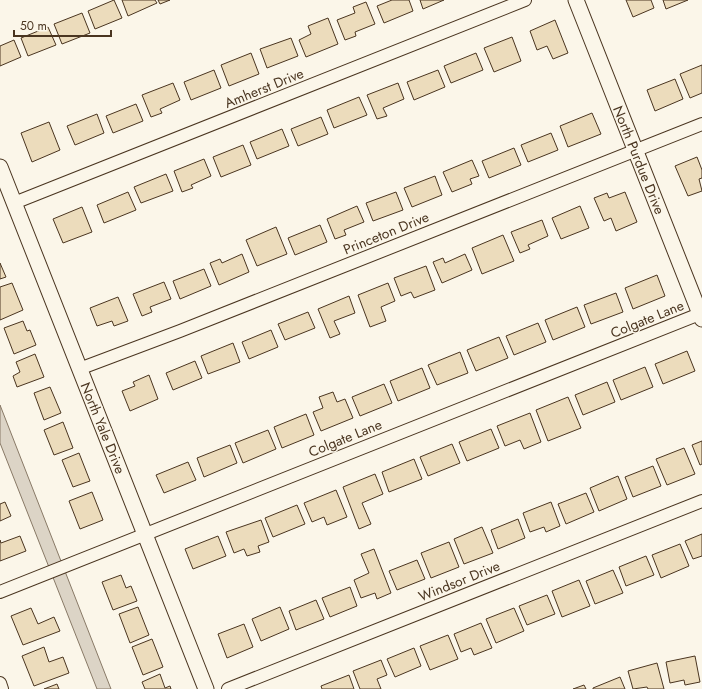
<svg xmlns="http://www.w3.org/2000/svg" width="702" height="689" font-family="Jost,sans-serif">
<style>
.water{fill:#dcd4c6;stroke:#887966}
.building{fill:#ecdcbc;stroke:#4a3520}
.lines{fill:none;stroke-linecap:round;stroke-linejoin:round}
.minor-casing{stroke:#4a3520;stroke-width:14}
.tertiary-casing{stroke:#4a3520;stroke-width:17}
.minor{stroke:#fbf6e9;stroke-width:12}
.tertiary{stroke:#fbf6e9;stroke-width:15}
.labels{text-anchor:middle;stroke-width:3;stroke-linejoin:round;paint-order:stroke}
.street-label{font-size:14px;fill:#4a3520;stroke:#fbf6e9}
</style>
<rect width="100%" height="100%" fill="#fbf6e9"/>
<path class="water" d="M0,405L111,689H97L0,443Z"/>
<path class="building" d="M114,0L122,18L95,29L88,11Z
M122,0H155L157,3L128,16Z
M158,0H170L160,4Z
M392,0H409L413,11L384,23L377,6Z
M420,0H444L423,9Z
M626,0H651L654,8L633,17Z
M663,0H688L666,9Z
M366,2L375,24L355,32L356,36L345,40L337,20L355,13L353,7Z
M82,13L90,33L62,44L54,24Z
M328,18L338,44L306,57L299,40L311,34L308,26Z
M555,20L568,53L553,59L547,46L537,50L530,31Z
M48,27L56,45L28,56L21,38Z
M512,37L521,61L494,72L484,48Z
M291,38L298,56L267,68L260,49Z
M14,40L21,57L0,66V46Z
M251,53L259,74L229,86L221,65Z
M476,53L483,70L451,83L444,66Z
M702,65V93L690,98L680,74Z
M214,70L221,88L191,100L184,82Z
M438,70L445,87L414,100L407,82Z
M675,79L683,99L655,111L647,90Z
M173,83L180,100L160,109L162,113L151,117L142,95Z
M398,83L404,99L383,108L387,116L377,119L367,95Z
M359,97L367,115L334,128L327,110Z
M136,104L143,121L113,133L106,116Z
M592,113L601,134L568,147L560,126Z
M97,114L104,133L75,145L67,126Z
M321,117L328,134L298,146L291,129Z
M49,122L60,150L32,162L21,133Z
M282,129L289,146L257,159L250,142Z
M551,133L558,150L528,162L521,145Z
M243,145L251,165L221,177L213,157Z
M514,148L521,165L489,178L482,161Z
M697,157L702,170V178L699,179L702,191L688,196L675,166Z
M204,159L211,176L191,185L193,188L182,192L174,171Z
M472,160L479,176L470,179L472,184L452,192L443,172Z
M166,174L173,191L141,203L134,187Z
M435,176L442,195L412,207L404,188Z
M128,192L136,210L104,223L97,205Z
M396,192L403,210L373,221L366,203Z
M625,192L637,222L616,231L611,218L604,221L594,198L607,193L609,198Z
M357,206L364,222L344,230L346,235L335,239L327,219Z
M580,206L589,228L561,239L552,218Z
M82,207L92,232L63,243L53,219Z
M542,220L548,236L528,245L530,249L520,253L511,232Z
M320,225L327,242L295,255L288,238Z
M276,227L287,254L257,266L246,240Z
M503,235L514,261L482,274L472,248Z
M242,254L249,272L219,285L210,263L220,259L222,263Z
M465,254L472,270L442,283L433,262L443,258L445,263Z
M0,263L6,277L0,279Z
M426,266L435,290L414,298L411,292L401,296L394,278Z
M204,269L211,286L180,299L173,281Z
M657,275L665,296L633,309L625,288Z
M164,282L171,299L150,307L152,312L142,316L133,294Z
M12,283L23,310L0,320V287Z
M388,283L395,301L381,307L386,321L370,327L358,295Z
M616,293L623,312L591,324L584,305Z
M349,296L355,313L334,321L340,334L330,338L318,309Z
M118,297L128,321L114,326L112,321L97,326L90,308Z
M577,307L585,327L553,340L545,320Z
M308,312L315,328L285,340L278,324Z
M23,321L27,331L30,330L36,345L14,354L4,328Z
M538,323L546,342L514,355L506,336Z
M271,330L278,347L249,359L242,342Z
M499,337L508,358L476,371L467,350Z
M233,343L240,362L208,374L201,356Z
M687,351L695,371L663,384L655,364Z
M460,352L468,373L437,385L428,365Z
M35,354L44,377L17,387L13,376L20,372L16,362Z
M195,361L202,378L173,390L166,373Z
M645,367L653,387L621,400L613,380Z
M422,368L430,388L398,401L390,381Z
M149,375L158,399L130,411L122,391L135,386L133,382Z
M607,382L615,402L583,415L575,395Z
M384,384L392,403L360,416L352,397Z
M50,387L61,413L44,420L34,393Z
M333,392L337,402L345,399L353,418L321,431L313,412L323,408L319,397Z
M568,397L581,428L548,441L536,410Z
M530,413L541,442L524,449L520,440L505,446L497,426Z
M306,414L314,435L282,448L274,427Z
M63,422L73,448L54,455L44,430Z
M491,429L499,448L467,461L459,442Z
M268,430L276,449L243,463L235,443Z
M702,441V464L700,465L692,445Z
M452,444L460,463L428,476L420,457Z
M230,445L237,463L204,477L197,458Z
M684,448L695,474L667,485L656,459Z
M79,453L90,481L73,487L62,460Z
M414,459L422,479L389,492L382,472Z
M188,462L196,480L164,493L156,475Z
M653,466L661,486L633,497L625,477Z
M375,474L383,494L362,503L371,524L359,529L343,487Z
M618,476L627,499L599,511L590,488Z
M336,490L347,517L327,525L324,517L312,522L304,503Z
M92,492L103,520L80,529L69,501Z
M586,493L594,512L566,524L558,504Z
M5,502L11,516L0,521V504Z
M551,502L560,526L546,532L544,527L530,532L523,513Z
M297,505L305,524L273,537L265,518Z
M518,519L525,538L498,549L491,530Z
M261,520L269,542L258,546L260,552L247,556L244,549L234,553L226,532Z
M482,527L493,553L464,564L454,539Z
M702,534V556L693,559L685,541Z
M20,536L26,551L0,561V540L1,543Z
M218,536L226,556L193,569L185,549Z
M449,542L459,567L431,578L421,553Z
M680,544L689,566L661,578L652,555Z
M374,549L391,593L377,599L375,593L361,598L354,580L369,573L361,554Z
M646,556L654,575L626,586L619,567Z
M417,560L425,579L397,590L389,571Z
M613,570L623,593L595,604L586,581Z
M121,575L126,588L131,586L137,601L113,610L102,582Z
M579,580L590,606L562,617L552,591Z
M350,587L357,606L330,617L322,598Z
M547,595L555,614L527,625L519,606Z
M316,600L324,619L296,630L289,611Z
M138,607L149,635L130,643L119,614Z
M280,607L289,629L261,641L252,619Z
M31,608L38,624L54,617L60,631L23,645L11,616Z
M514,608L524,631L496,643L486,619Z
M481,623L492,648L474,655L471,648L461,652L454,634Z
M244,624L253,647L227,658L218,634Z
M448,635L458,659L430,670L420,646Z
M152,639L163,667L143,675L132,647Z
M44,647L49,662L63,657L69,673L34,686L22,656Z
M414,648L421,666L395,677L387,659Z
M695,656L700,682L685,685L684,680L670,683L666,662Z
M381,660L387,675L377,679L381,689H360L353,671Z
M657,663L664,689H648L647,687L633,689L628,671Z
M160,674L165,688L170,686L171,689H145L142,682Z
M349,675L354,689H322L321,686Z
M620,677L625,689H593V688Z
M57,684L59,689H44Z
M584,685L586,689H573Z"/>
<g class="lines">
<defs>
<path id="minor" d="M14,203L525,0
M79,369L180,331L702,124
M0,592L702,313
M0,683L2,689
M228,689L702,501"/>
<path id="tertiary" d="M576,0L702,319
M0,167L206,689"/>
</defs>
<use href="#minor" class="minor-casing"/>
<use href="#tertiary" class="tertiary-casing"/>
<use href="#minor" class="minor"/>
<use href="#tertiary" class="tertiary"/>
</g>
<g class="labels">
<g class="street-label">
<text transform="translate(264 88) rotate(-22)" y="5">Amherst Drive</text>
<text transform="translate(639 160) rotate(68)" y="5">North Purdue Drive</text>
<text transform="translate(386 233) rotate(-22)" y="5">Princeton Drive</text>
<text transform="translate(647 319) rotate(-22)" y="5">Colgate Lane</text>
<text transform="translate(103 428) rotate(68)" y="5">North Yale Drive</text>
<text transform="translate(345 438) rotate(-22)" y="5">Colgate Lane</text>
<text transform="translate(459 581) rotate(-22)" y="5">Windsor Drive</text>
</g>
</g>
<path d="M14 30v6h97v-6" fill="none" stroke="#4a3520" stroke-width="2"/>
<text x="20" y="30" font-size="12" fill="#4a3520" stroke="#fbf6e9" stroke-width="3" paint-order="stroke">50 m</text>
</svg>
